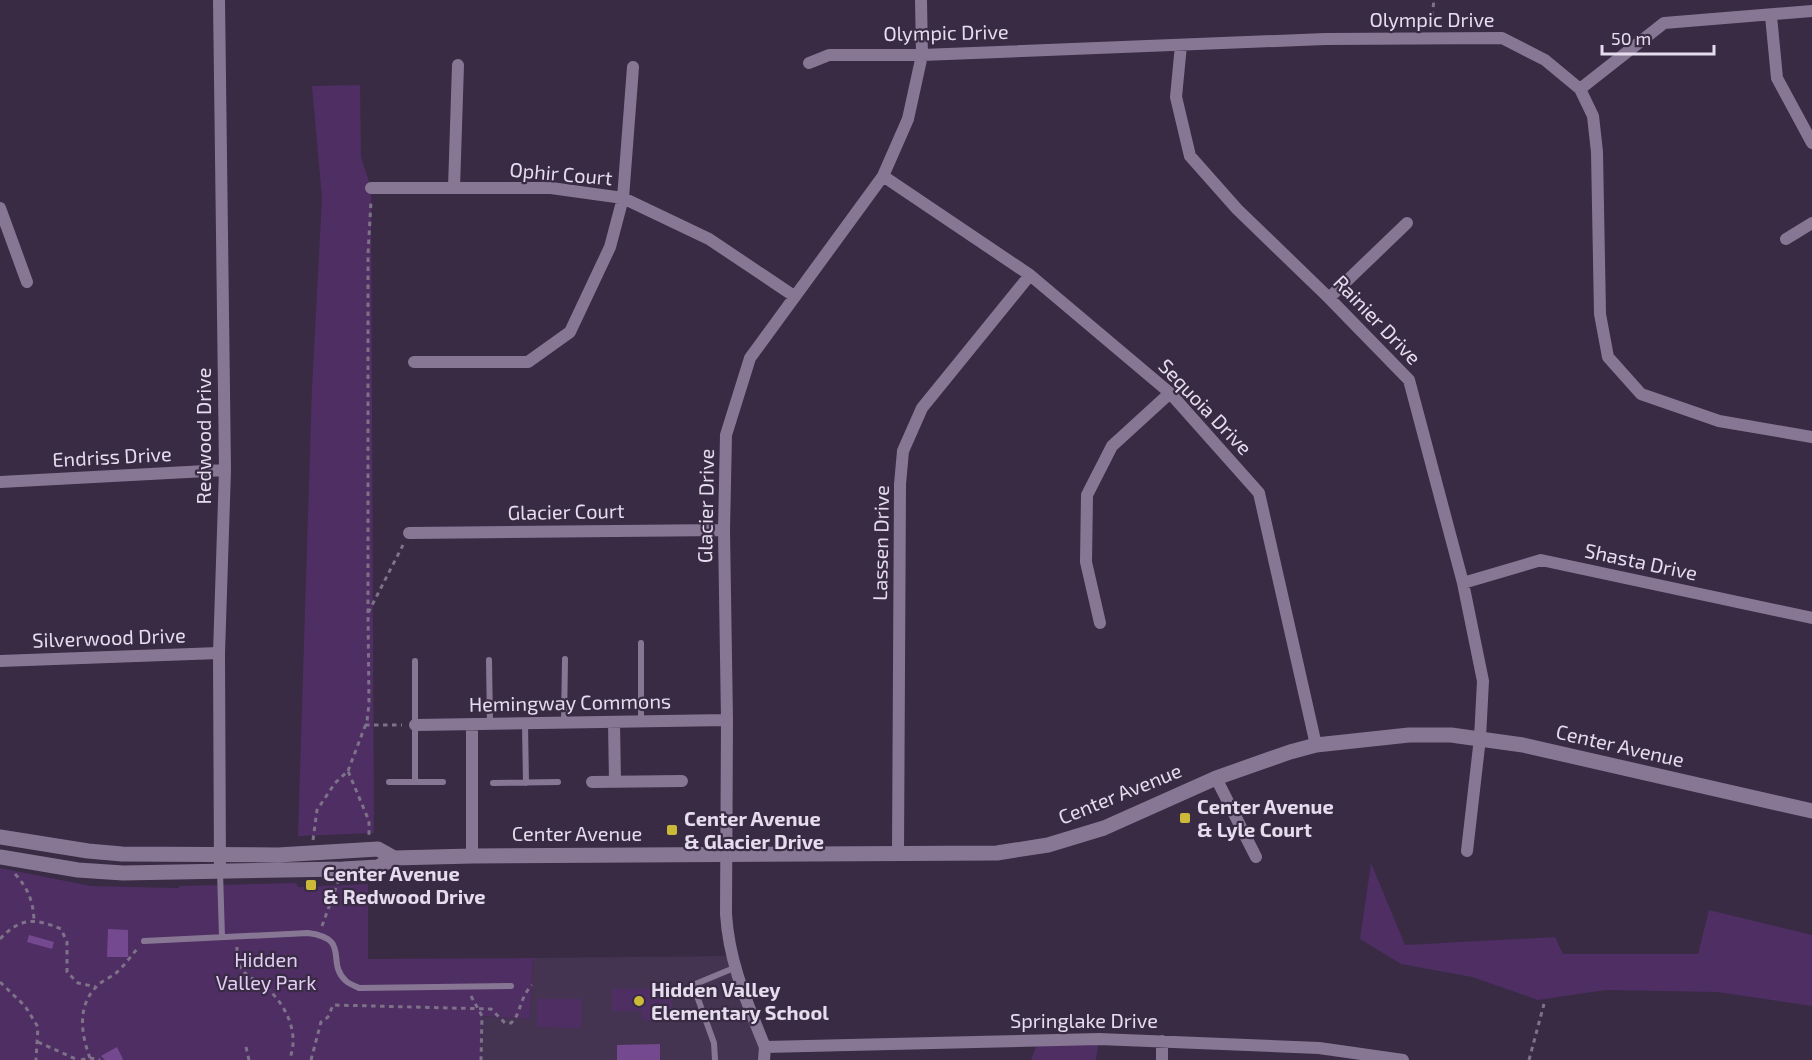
<svg xmlns="http://www.w3.org/2000/svg" width="1812" height="1060" font-family="'Exo 2',sans-serif">
<style>
.built{fill:#453352}
.green{fill:#4e2e63}
.building{fill:#744990}
.lines{fill:none;stroke-linecap:round;stroke-linejoin:round}
.path{stroke:#7e7288;stroke-width:3;stroke-dasharray:4.5 4.5;stroke-linecap:butt}
.lane{stroke:#877794;stroke-width:6}
.street{stroke:#877794;stroke-width:12}
.secondary{stroke:#877794;stroke-width:15}
.poi-dot{fill:#cdb938;stroke:#392b44;stroke-width:2}
.labels{text-anchor:middle;stroke-width:4.5;stroke-linejoin:round;paint-order:stroke}
.street-label{font-size:20px;fill:#e5dced;stroke:#392b44}
.poi-label{font-size:20px;font-weight:bold;fill:#e5dced;stroke:#392b44;text-anchor:start}
.park-label{font-size:20px;fill:#e3ccf4;stroke:#392b44}
</style>
<rect width="100%" height="100%" fill="#392b44"/>
<path class="built" d="M731,956L764,1060H481L482,1016L530,1019L533,958Z"/>
<path class="green" d="M360,85L361,157L371,188L374,833L298,836L312,388L322,198L312,86Z
M1371,863L1405,945L1555,937L1563,954H1698L1709,910L1812,935V1006L1717,992L1606,990L1538,1000L1472,977L1401,964L1360,939Z
M0,868L91,886L179,888V886L296,883L298,887L368,884V959L533,958L530,1019L482,1016L481,1060H0Z
M612,989H672V1021L642,1020V1011H612Z
M537,999H582L581,1028L537,1027Z
M1039,1039H1099L1096,1060H1031Z"/>
<path class="building" d="M108,929L128,930V957H107Z
M29,935L54,942L52,949L27,942Z
M660,1044V1060H617V1045Z
M117,1047L123,1059L122,1060H105L101,1056Z"/>
<g class="lines">
<path class="path" d="M1431,25L1434,0
M368,613V254L371,201
M365,725H402
M348,771L367,721L369,704L368,613L403,545
M313,840L317,810L335,783L348,771L369,821V835
M15,874C28,888 33,901 34,920
M322,926L338,882
M0,939C21,917 35,918 61,929L67,942V972L78,983L96,987
M237,947C237,953 236,960 239,965C245,976 254,979 264,986C285,1002 301,1034 289,1060
M0,982L25,1006L38,1027L36,1060
M471,996L482,1016L481,1060
M38,1042L78,1060
M246,1047L249,1060
M90,1058C81,1034 77,1007 96,987C101,981 110,978 116,973C124,966 131,956 138,948
M81,1060L90,1058L100,1060
M311,1060L321,1022L328,1017L333,1005L491,1009L505,1023H511C521,1015 519,998 532,985
M1529,1060L1544,1004"/>
<path class="lane" d="M641,643V721
M489,660L490,724
M415,661V782
M564,723L565,659
M525,724L526,783
M389,782H443
M493,783L558,782
M220,871L222,937
M144,941L308,933C352,939 325,962 346,981C349,984 355,986 359,988L511,986
M715,1060L714,1043L693,985L734,968"/>
<path class="street" d="M219,0L225,470L219,653L220,871
M1771,16L1777,78L1812,143
M1181,45L1176,97L1190,156L1237,209L1329,298L1409,380L1463,583L1483,681L1480,738L1467,851
M809,63L829,55H922L1325,39L1502,38L1545,60L1580,89L1593,116L1597,152L1600,314L1608,357L1641,394L1719,421L1812,437
M1580,89L1664,23L1812,11
M883,176L1030,275L1170,393L1259,493L1316,745
M371,188H551L623,198L709,239L794,296
M454,188L458,65
M0,208L27,282
M1786,239L1812,223
M1329,298L1407,223
M414,362H528L570,332L610,247L623,198L633,67
M0,482L225,470
M409,533L724,530
M1463,583L1541,560L1812,618
M1100,623L1086,562L1087,495L1112,446L1170,393
M0,661L219,653
M614,722L615,782
M415,725L727,720
M1216,778L1256,857
M592,782L682,781
M898,853L900,484L903,451L922,408L1030,275
M472,856V724
M765,1047L1099,1039L1319,1048L1403,1060
M764,1060L765,1047C747,1002 729,963 726,914L727,720L724,530L726,435L750,358L883,176L908,119L922,55L921,0
M1162,1060V1041"/>
<path class="secondary" d="M0,837L88,851L122,854L278,855L378,849L394,858
M0,857L78,870L123,873L343,869L378,867L394,858L472,856L997,853L1048,845L1104,828L1216,778L1290,752L1316,745L1409,735H1451L1523,745L1812,811"/>
</g>
<g class="poi-dot">
<rect x="1179" y="812" width="12" height="12" rx="3"/>
<rect x="666" y="824" width="12" height="12" rx="3"/>
<rect x="305" y="879" width="12" height="12" rx="3"/>
<circle cx="639" cy="1001" r="6"/>
</g>
<g class="labels">
<g class="street-label">
<text x="1432" y="27">Olympic Drive</text>
<text transform="translate(946 33) rotate(-1)" y="7">Olympic Drive</text>
<text transform="translate(561 174) rotate(5)" y="7">Ophir Court</text>
<text transform="translate(1377 320) rotate(46)" y="7">Rainier Drive</text>
<text transform="translate(1205 407) rotate(46)" y="7">Sequoia Drive</text>
<text transform="translate(204 436) rotate(-90)" y="7">Redwood Drive</text>
<text transform="translate(112 457) rotate(-3)" y="7">Endriss Drive</text>
<text transform="translate(706 506) rotate(-89)" y="7">Glacier Drive</text>
<text transform="translate(566 512) rotate(-1)" y="7">Glacier Court</text>
<text transform="translate(881 543) rotate(-89)" y="7">Lassen Drive</text>
<text transform="translate(1641 562) rotate(12)" y="7">Shasta Drive</text>
<text transform="translate(109 638) rotate(-2)" y="7">Silverwood Drive</text>
<text transform="translate(570 703) rotate(-1)" y="7">Hemingway Commons</text>
<text transform="translate(1620 746) rotate(13)" y="7">Center Avenue</text>
<text transform="translate(1120 794) rotate(-22)" y="7">Center Avenue</text>
<text x="577" y="841">Center Avenue</text>
<text x="1084" y="1028">Springlake Drive</text>
</g>
<g class="poi-label">
<text x="1197" y="814">Center Avenue<tspan x="1197" dy="23">&amp; Lyle Court</tspan></text>
<text x="684" y="826">Center Avenue<tspan x="684" dy="23">&amp; Glacier Drive</tspan></text>
<text x="323" y="881">Center Avenue<tspan x="323" dy="23">&amp; Redwood Drive</tspan></text>
<text x="651" y="997">Hidden Valley<tspan x="651" dy="23">Elementary School</tspan></text>
</g>
<g class="park-label">
<text x="266" y="967">Hidden<tspan x="266" dy="23">Valley Park</tspan></text>
</g>
</g>
<path d="M1602 45v9h112v-9" fill="none" stroke="#e5dced" stroke-width="3"/>
<text x="1611" y="45" font-size="18" fill="#e5dced" stroke="#392b44" stroke-width="4.5" paint-order="stroke">50 m</text>
</svg>
